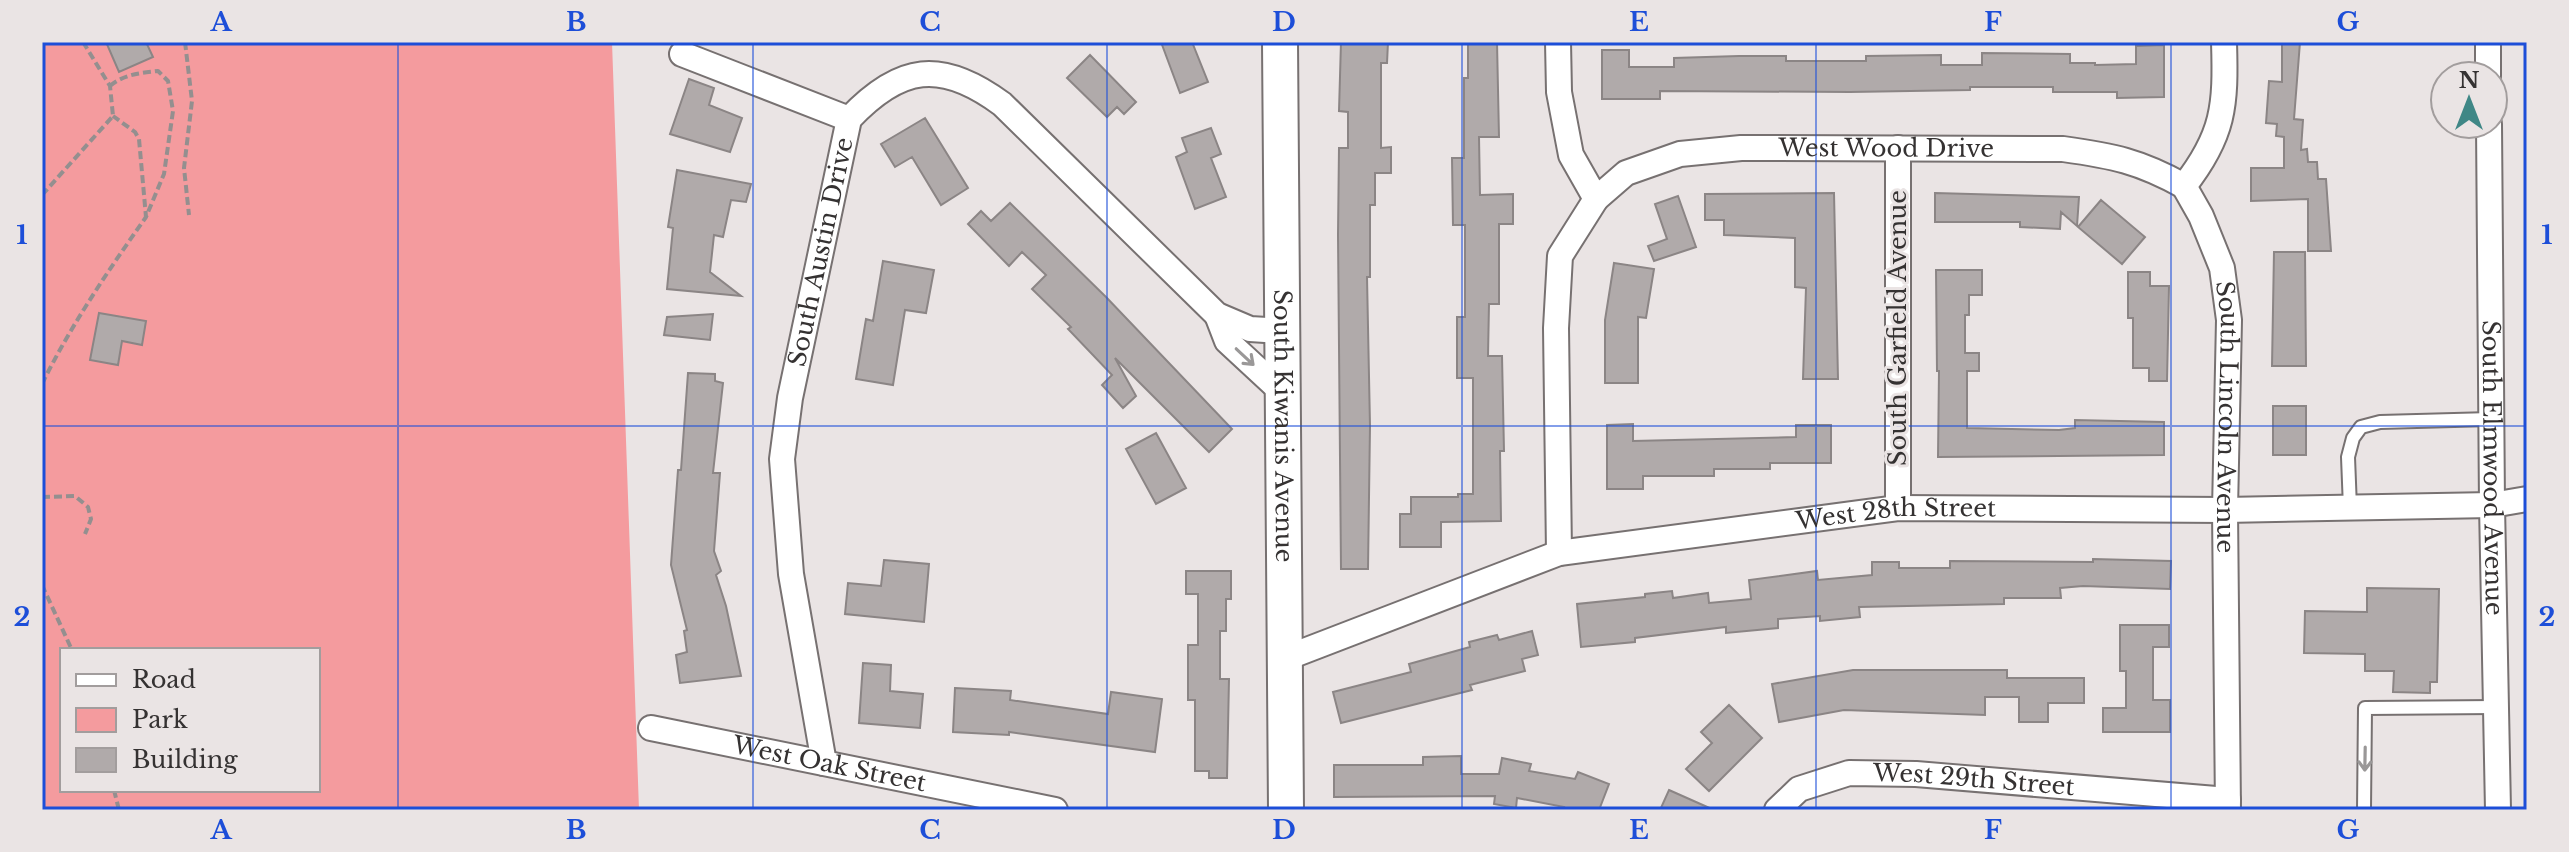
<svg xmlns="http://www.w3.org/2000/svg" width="2569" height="852" font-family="'Libre Baskerville',serif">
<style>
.green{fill:#f49b9e;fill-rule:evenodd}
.building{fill:#b0aaaa;stroke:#8b8585;stroke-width:2}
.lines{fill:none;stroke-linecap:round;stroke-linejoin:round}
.lane-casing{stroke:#777171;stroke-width:16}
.street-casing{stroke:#777171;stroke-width:28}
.secondary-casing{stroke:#777171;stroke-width:38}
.path{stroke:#948f8f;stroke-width:4;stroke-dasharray:8 4;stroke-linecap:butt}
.lane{stroke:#fff;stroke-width:12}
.street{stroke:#fff;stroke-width:24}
.secondary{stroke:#fff;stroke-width:34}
.oneway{stroke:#9a9898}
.grid{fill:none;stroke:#1d4ed8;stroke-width:2;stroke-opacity:0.55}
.labels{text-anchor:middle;stroke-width:6;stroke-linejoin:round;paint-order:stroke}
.street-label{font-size:24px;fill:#353232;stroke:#eae4e4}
.neatline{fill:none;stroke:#1d4ed8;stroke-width:3}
.grid-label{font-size:26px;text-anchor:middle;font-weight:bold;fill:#1d4ed8}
</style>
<rect width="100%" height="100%" fill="#eae4e4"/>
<path class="green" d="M42,42H612L639,810H42ZM62,650H318V790H62Z"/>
<path class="building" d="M106,42H146L153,57L119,72Z
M1161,42H1192L1208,82L1180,93Z
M1341,42H1388L1387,63H1381V148L1391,147V173H1375V205H1370V277H1367L1370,426L1368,569H1341L1338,235L1339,148H1348V112L1339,111Z
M1468,42H1497L1499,137H1479L1480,195L1513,194V224H1499V304H1489L1488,356H1502L1504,451H1500L1501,521L1441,522V547H1400V514H1411V497H1458V494H1473V378H1457V317H1465V225H1453L1452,158H1464V78H1468Z
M2282,42H2300L2294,119L2303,120L2301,150L2307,149L2308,162H2317L2318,179H2326L2331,251H2308V199L2251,201V168H2284V137L2276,136L2277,124L2266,123L2269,81L2282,82Z
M2164,45V97L2117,98V92H2053V87H1970V90L1850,92L1660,91V99H1602V50H1629V67H1674V58L1739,56H1786V61H1866V56L1941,55V65H1982V53L2070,54V63H2095V65L2136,64V46Z
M1090,55L1136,102L1124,114L1117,107L1107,117L1067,78Z
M689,79L714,88L709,105L742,118L730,152L670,134Z
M925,118L968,188L941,205L912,157L895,167L881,144Z
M1211,128L1221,154L1211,158L1226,197L1195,209L1176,157L1187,152L1182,138Z
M677,170L751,184L746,202L731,200L723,237L714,235L710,272L741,296L667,289L673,228L668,227Z
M1834,193L1838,379H1803L1806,288L1795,287V238L1724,235V220H1705V194Z
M1935,193L2079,197L2077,226L2061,212L2060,229L2020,227V222H1935Z
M1678,196L1696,247L1654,261L1648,246L1667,239L1655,204Z
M2101,200L2145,237L2122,264L2078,227Z
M1010,203L1106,297L1232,429L1209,452L1115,358L1136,396L1123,408L1102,385L1112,375L1068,329L1071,327L1032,289L1046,275L1022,252L1009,266L968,224L981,211L991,221Z
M2274,252H2305L2306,366H2272Z
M883,261L934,270L926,313L905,310L893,385L856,379L866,319L873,321Z
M1614,263L1654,269L1646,318L1638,317V383H1605V320Z
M1936,270H1982V295H1969V315H1965V353H1979V371H1967V428L2059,430L2075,428V420L2164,422V455L1938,457L1939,371H1937Z
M2128,272H2150V286H2169L2167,381H2149V368H2133V318H2128Z
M99,313L146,321L142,345L122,341L118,365L90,360Z
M713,314L710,340L664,335L667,317Z
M688,373L715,374V381L723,383L713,473H720L714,551L721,571L716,575L726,606L741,676L680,683L676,655L687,652L684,631L687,630L671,565L678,470H681Z
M2273,406H2306V455H2273Z
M1633,424V441L1796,437V425H1831V463H1770V469H1714V476H1643V489H1607V425Z
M1156,433L1186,488L1156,504L1126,449Z
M2093,559L2171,561L2170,589L2083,586L2060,588L2061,598H2004V604L1859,607L1860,617L1820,621V616L1778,619V628L1726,633V627L1635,638V642L1581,647L1577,604L1645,597V594L1672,591L1673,598L1708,593L1709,603L1751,599L1749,580L1817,571L1818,580L1872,575V562H1899V568H1950V561L2093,562Z
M884,560L929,564L924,622L845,614L848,583L881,586Z
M1186,571H1231V599H1226V631H1220V679H1229L1227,778H1209V771H1195V700H1188V645H1198V594H1186Z
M2367,588L2439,589L2437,682H2430V693L2393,692L2394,671H2365V654L2304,653L2305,611L2367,612Z
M2120,625H2169V647H2153V700H2170V732H2103V708H2126V671H2120Z
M1532,631L1538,655L1522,659L1525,671L1470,685L1472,690L1341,723L1333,692L1411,672L1409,664L1470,647L1469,642L1497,635L1499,640Z
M863,663L891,665L890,691L923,694L920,728L859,723Z
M1853,670H2007V678H2084V703H2048V722H2019V697H1985V715L1844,710L1779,722L1772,684Z
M955,688L1011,691L1010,700L1108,714L1111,692L1162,699L1155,752L1009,732V735L953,732Z
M1729,705L1762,738L1709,791L1686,769L1712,743L1701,732Z
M1461,756V774H1499L1502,758L1531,764L1529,771L1575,779L1578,772L1609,784L1599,810H1563L1564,807L1517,798L1516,808L1494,804L1495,796L1334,797V765H1423V757Z
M1669,790L1714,810H1660Z"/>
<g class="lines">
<defs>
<path id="lane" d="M2350,508L2348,457L2353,438L2361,427L2380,422L2491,419
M2364,810L2365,708L2496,707"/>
<g id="street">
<path d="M1558,42L1559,92L1571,155L1596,199"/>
<path d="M2488,42V76"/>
<path d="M682,54L849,119"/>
<path id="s1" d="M2489,124L2492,505L2498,810"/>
<path d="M1898,148V508"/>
<path id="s2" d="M2184,186L2201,216L2222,268L2229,320L2225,510L2228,810"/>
<path d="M2184,186C2224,135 2226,106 2224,42"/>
<path d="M1217,315L1227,341L1282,392"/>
<path id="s3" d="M1559,553L1556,328L1560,256L1596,199L1626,173L1680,154L1741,148L2063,149C2113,156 2139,161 2184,186"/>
<path id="s4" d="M1286,658L1559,553L1898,508L2225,510L2492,505L2527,499"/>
<path id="s5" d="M651,728L1055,810"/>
<path id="s6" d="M824,763L791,574L782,459L790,398L849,119C900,65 941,59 1002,104L1217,315L1250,329L1282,331"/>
<path id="s7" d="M1777,810L1799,789L1849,773L1916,774L2228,800"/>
</g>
<g id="secondary">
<path id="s8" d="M1280,42L1286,810"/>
</g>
</defs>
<use href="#lane" class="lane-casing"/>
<use href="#street" class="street-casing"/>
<use href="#secondary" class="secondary-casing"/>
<path class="path" d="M185,42L192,101L184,168L189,215
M110,86C124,74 141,73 158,71L168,81L173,111L164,174L146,217L139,139L135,132L113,116
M42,195L113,116L110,86L83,42
M42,384C71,325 108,271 146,217
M42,497L75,496L88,507L91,519L85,534
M42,585L72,650
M114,790L119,810"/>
<use href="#lane" class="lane"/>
<use href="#street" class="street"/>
<use href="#secondary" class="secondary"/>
</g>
<defs><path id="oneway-shaft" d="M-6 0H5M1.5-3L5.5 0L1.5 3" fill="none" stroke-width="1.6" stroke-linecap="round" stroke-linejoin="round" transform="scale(2)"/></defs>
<g class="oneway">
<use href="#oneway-shaft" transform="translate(1245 357) rotate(43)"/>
<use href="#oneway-shaft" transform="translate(2365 759) rotate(91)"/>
</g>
<path class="grid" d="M398,42V810M753,42V810M1107,42V810M1462,42V810M1816,42V810M2171,42V810M42,426H2527"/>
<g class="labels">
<g class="street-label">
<text dy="8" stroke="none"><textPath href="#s3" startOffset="668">West Wood Drive</textPath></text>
<text dy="8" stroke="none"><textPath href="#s6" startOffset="518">South Austin Drive</textPath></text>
<text transform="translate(1898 328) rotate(-90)" y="8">South Garfield Avenue</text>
<text dy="8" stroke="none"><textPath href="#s2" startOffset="240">South Lincoln Avenue</textPath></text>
<text dy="8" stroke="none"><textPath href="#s8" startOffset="384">South Kiwanis Avenue</textPath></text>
<text dy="8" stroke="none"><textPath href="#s1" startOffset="344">South Elmwood Avenue</textPath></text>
<text dy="8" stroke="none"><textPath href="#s4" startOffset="632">West 28th Street</textPath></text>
<text dy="8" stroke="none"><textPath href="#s5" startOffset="182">West Oak Street</textPath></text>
<text dy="8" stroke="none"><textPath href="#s7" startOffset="208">West 29th Street</textPath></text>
</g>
</g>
<rect width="2569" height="852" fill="none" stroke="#eae4e4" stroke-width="88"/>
<rect x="60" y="648" width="260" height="144" fill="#eae4e4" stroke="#a29d9d" stroke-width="2"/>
<rect x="76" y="674" width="40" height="12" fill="#ffffff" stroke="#a29d9d" stroke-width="2"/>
<text x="132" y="688" font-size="24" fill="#353232">Road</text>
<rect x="76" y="708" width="40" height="24" fill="#f49b9e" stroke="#a29d9d" stroke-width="2"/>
<text x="132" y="728" font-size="24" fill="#353232">Park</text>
<rect x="76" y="748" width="40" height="24" fill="#b0aaaa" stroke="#a29d9d" stroke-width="2"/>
<text x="132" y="768" font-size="24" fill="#353232">Building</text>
<g transform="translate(2469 100)"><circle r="38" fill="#eae4e4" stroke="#a29d9d" stroke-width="2"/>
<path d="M0-6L14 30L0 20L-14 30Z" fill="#3f8786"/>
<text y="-12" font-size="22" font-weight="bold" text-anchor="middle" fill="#353232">N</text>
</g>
<rect x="44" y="44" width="2481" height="764" class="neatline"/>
<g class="grid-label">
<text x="221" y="31">A</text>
<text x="576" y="31">B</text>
<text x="930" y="31">C</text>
<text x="1284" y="31">D</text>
<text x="1639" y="31">E</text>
<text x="1993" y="31">F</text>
<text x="2348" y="31">G</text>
<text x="22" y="244">1</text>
<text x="2547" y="244">1</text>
<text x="22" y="626">2</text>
<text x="2547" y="626">2</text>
<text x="221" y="839">A</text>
<text x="576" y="839">B</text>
<text x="930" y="839">C</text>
<text x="1284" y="839">D</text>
<text x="1639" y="839">E</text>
<text x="1993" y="839">F</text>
<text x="2348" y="839">G</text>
</g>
</svg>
